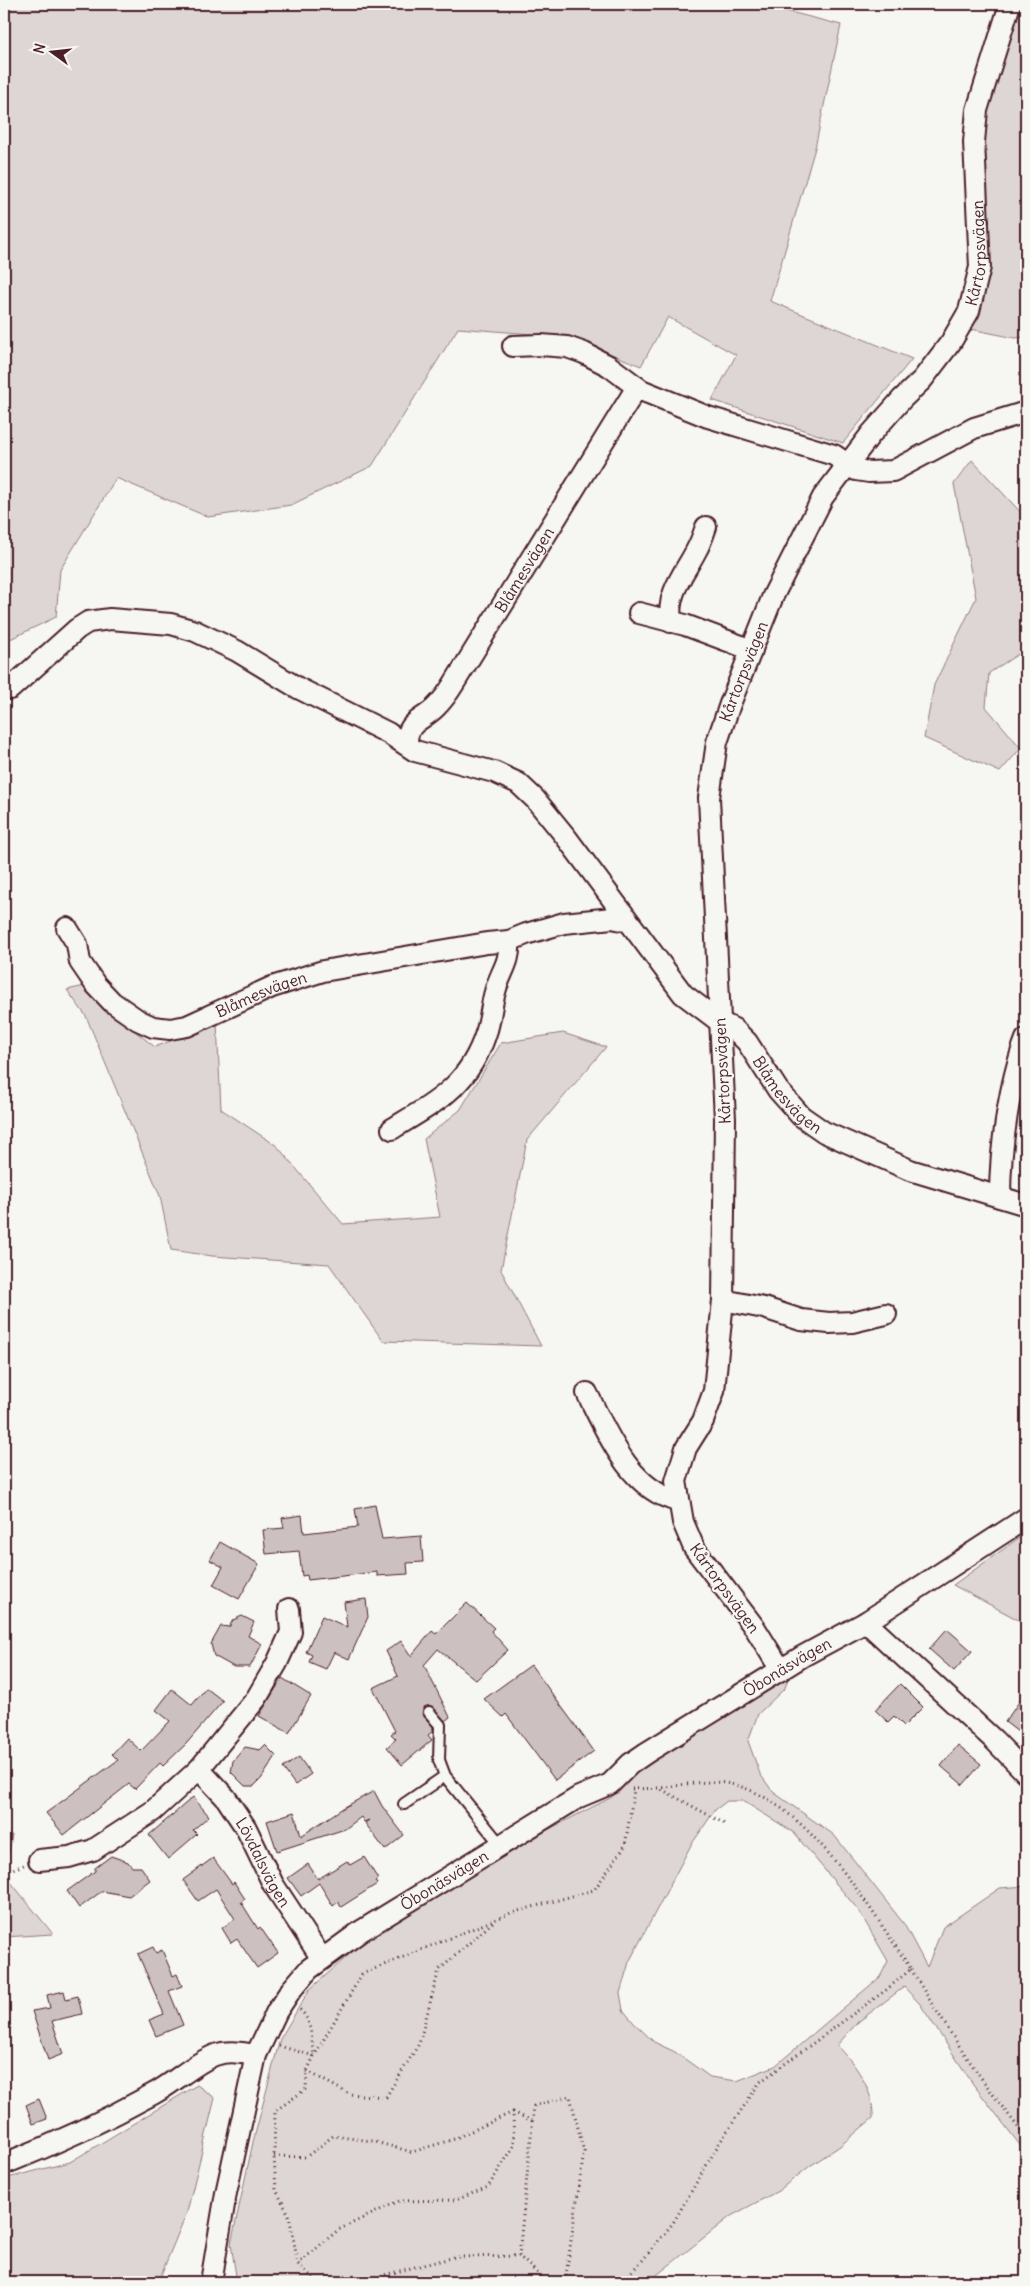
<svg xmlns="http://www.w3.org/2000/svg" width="1030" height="2286" font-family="Delius,sans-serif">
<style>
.green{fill:#ddd6d5;stroke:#947a80;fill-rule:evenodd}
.building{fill:#ccc1c0;stroke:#4a1f2b}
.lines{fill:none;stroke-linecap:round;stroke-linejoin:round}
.lane-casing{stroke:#4a1f2b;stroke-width:14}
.street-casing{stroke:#4a1f2b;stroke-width:24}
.path{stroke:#4a1f2b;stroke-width:3;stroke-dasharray:1 4;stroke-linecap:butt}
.lane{stroke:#f6f6f2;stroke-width:10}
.street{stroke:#f6f6f2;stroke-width:20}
.labels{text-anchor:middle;stroke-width:4.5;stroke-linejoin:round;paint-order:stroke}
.street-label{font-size:16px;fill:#4a1f2b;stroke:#f6f6f2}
</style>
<rect width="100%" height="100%" fill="#f6f6f2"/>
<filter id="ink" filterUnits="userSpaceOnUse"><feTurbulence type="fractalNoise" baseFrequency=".02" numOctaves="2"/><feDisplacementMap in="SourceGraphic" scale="10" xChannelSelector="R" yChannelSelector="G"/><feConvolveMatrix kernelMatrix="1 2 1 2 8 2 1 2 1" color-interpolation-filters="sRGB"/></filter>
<g filter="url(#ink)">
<path class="green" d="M4,4H759L841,25L815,148L770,301L912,359L843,443L712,400L736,355L668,317L641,366L569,337L458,328L372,466L291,505L208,517L116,478L60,570L56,617L4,642Z
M1017,4H1026V337L1015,338L971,329L990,269L984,110Z
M972,460L1026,518V649L989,673L986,707L1021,748L1000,772L924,738L934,685L976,598L954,484Z
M85,986L112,1013L155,1047L217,1023L221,1109L277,1146L343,1224L440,1217L424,1139L460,1110L501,1043L563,1033L606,1047L527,1140L501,1270L541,1346L383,1341L329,1264L212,1256L171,1250L160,1196L86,1016L67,990Z
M1026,1533V1624L953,1585Z
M788,1678L785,1688L758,1714L748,1741L760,1774L773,1792L834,1835L904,1924L927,1967L943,1927L1000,1888L1026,1886V2153L973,2084L920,2004L904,1987L858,2022L837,2045C856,2065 874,2090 873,2118L840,2146L810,2166L778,2191L731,2216L648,2282H237L231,2244L253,2142L280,2039L309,1990L367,1939L438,1896L516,1846L612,1797L637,1771ZM727,1801H743L793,1832L859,1911L888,1961L880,1977L775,2066L737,2081L710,2077L675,2052L654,2042L634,2023L623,2010L620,1993L629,1962L691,1845L715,1810Z
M12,1835L5,1875L53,1934L4,1937V1836Z
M197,2085L215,2098L187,2212L158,2282H4V2179L70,2162Z"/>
<path class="building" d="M375,1505L382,1539L421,1536L423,1562L407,1563L408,1574L377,1576V1572L308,1580L307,1575L302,1576L299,1551L266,1554L263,1530L284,1528L282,1518L302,1515L304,1533L358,1527L355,1509Z
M220,1542L259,1564L239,1599L213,1585L223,1567L210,1560Z
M366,1599L368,1617L349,1659L334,1652L326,1669L309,1662L312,1655L306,1652L322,1616L347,1627L344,1602Z
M467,1603L494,1628L491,1631L508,1650L476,1680L438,1649L424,1665L450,1717L445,1721L432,1706L424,1707L422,1714L433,1727V1731L428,1735L432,1740L402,1765L387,1747L396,1739L391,1734L395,1731L373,1688L398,1676L386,1651L401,1641L411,1656L432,1631L436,1634Z
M242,1616L254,1622L248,1636L262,1644L250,1667H234L214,1656L211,1644L221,1626L229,1627L233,1620Z
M947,1629L972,1651L954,1671L929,1649Z
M531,1665L594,1751L555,1780L506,1714L503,1717L484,1699Z
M282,1678L311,1696L289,1733L259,1716Z
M900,1684L923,1707L904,1726L894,1716L888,1722L875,1710Z
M206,1688L223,1701L186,1744L163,1766L160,1763L135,1789L129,1784L64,1835L46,1813L118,1760L112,1754L127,1738L141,1751L170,1721L156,1710L172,1689L192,1705Z
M1026,1692V1738L1005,1722Z
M265,1745L276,1756L261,1779L254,1786H245L231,1772L233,1761L245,1747L260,1750Z
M958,1745L981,1764L963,1785L941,1766Z
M299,1757L311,1774L295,1785L283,1768Z
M374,1791L382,1806L404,1835L385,1850L365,1823L369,1820L364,1822L361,1817L345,1829L277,1851L267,1821L294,1812L301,1836L343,1808Z
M193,1797L209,1816L193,1830L197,1834L168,1859L149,1835Z
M111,1856L128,1862L132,1867H141L150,1880L129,1896L102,1891L79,1908L67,1891L95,1871V1868Z
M364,1857L378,1879L375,1881L377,1884L341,1907L338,1902L333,1906L319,1883L301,1896L288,1878L308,1864L318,1879L347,1861L350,1865Z
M213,1858L232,1884L234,1882L245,1899L241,1902L258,1929L260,1927L278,1953L257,1968L237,1939L231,1943L222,1928L235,1919L216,1889L198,1901L183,1880Z
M153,1947L156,1953L162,1950L173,1976L177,1974L182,1986L169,1991L183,2025L156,2036L149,2020L164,2014L138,1954Z
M64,1991L66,1999L78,1996L82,2014L52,2021L63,2054L48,2060L32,2011L50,2008L47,1995Z
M39,2099L47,2119L33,2124L26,2105Z"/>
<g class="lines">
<defs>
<path id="lane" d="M429,1712L440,1725L439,1760L445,1776L500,1844
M404,1804L445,1776"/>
<g id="street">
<path d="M513,346L541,345L567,347L584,353L609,366L641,390L708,417L834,455L856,470L869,472L893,471L974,428L1026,412"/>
<path d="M639,613L685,625L752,650"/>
<path d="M671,622C666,593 685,573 697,549C701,542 703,535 706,527"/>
<path id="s1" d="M10,689L77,629L88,622L110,619L171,624L195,631L237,651L298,688L388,733L415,751L494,772L518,783L535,799L566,837L683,994L720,1022L734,1029L747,1042L778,1090L801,1116L824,1132L910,1170L1026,1205"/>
<path id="s2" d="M407,745C406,721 421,722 436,707C442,701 448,693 453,685L637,387"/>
<path id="s3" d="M67,928L77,944L80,962L95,984L112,1002L138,1020L153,1027L170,1029L187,1026L272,987L323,971L487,943L509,941L526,934L564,923L612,918L627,921"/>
<path d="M392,1129C436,1102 469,1086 486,1033C491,1019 491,1005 495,992C500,972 511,963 509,941"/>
<path d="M1000,1197C1000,1149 1009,1083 1026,1039"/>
<path d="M723,1300L764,1308L801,1320L829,1323L852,1322L886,1314"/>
<path d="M587,1393C607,1433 630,1490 678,1501"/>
<path d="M866,1622L994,1740L1026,1773"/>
<path id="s4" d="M781,1670L755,1628L694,1548L683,1522L676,1481L686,1448L703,1421L714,1391L723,1300L725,1119L709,798L717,742L730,704L773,596L823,497L871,434L902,399L922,380L951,342L969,311L980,267L974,142L977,110L1010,4"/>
<path id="s5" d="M199,1769L226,1798L246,1828L273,1884L322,1959"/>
<path d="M39,1860L69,1857L93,1850L153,1811L199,1769L256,1699L277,1663L291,1632L289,1609"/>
<path d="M4,2164C55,2144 104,2121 153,2094C174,2083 193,2064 215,2055C229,2050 241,2053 256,2055"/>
<path id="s6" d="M211,2282L226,2193L256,2055L277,2011L291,1990L309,1969L361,1931L579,1797L610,1784L630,1764L646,1753L803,1656L866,1622L1026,1518"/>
</g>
</defs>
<use href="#lane" class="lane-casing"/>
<use href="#street" class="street-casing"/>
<path class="path" d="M632,1789L659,1788L725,1824
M4,1872L24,1865
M911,1969C946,2028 983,2084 1026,2137
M279,2046L314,2056C311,2040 313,2020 299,2009
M307,2071L349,2094L386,2097L419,2044L439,1970L493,1922
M513,2112L532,2121
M274,2156L306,2157L333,2136L372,2141L412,2152L454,2139L513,2112L514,2146L488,2187L456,2200L399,2201L338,2230L298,2264
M519,2256L534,2106L570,2096L584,2152L565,2282
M317,2282L298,2264L289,2215L276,2190L274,2156L275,2111L306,2089L307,2071L314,2056L362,1974L511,1913L594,1890L625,1846L634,1790
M356,2282L455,2257L519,2256L547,2282
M621,2282L642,2261L673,2223L720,2142L760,2082L886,1990L911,1969C869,1908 808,1801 731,1784C708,1779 682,1785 659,1788"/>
<use href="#lane" class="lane"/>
<use href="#street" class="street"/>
</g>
</g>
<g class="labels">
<g class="street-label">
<text dy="6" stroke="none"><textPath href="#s4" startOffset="1532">Kårtorpsvägen</textPath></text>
<text dy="6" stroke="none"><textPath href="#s2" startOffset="214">Blåmesvägen</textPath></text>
<text dy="6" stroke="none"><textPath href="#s4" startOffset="1044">Kårtorpsvägen</textPath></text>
<text dy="6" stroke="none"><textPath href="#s3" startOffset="252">Blåmesvägen</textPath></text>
<text transform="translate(722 1071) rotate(-93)" y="6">Kårtorpsvägen</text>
<text dy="6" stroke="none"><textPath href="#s1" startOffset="986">Blåmesvägen</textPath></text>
<text transform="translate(725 1588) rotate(54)" y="6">Kårtorpsvägen</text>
<text dy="6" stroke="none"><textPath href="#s6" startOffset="900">Öbonäsvägen</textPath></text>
<text dy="6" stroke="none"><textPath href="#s5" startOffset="114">Lövdalsvägen</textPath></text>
<text dy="6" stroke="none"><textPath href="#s6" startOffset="495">Öbonäsvägen</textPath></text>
</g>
</g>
<rect width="1030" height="2286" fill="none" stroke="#f6f6f2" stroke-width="20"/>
<rect x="10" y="10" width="1010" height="2266" fill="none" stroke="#4a1f2b" stroke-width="2" filter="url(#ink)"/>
<g transform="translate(52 52) rotate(285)" stroke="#f6f6f2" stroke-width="4" paint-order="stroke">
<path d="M0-4L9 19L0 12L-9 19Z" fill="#4a1f2b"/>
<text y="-8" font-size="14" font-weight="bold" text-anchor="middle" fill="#4a1f2b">N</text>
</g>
</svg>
